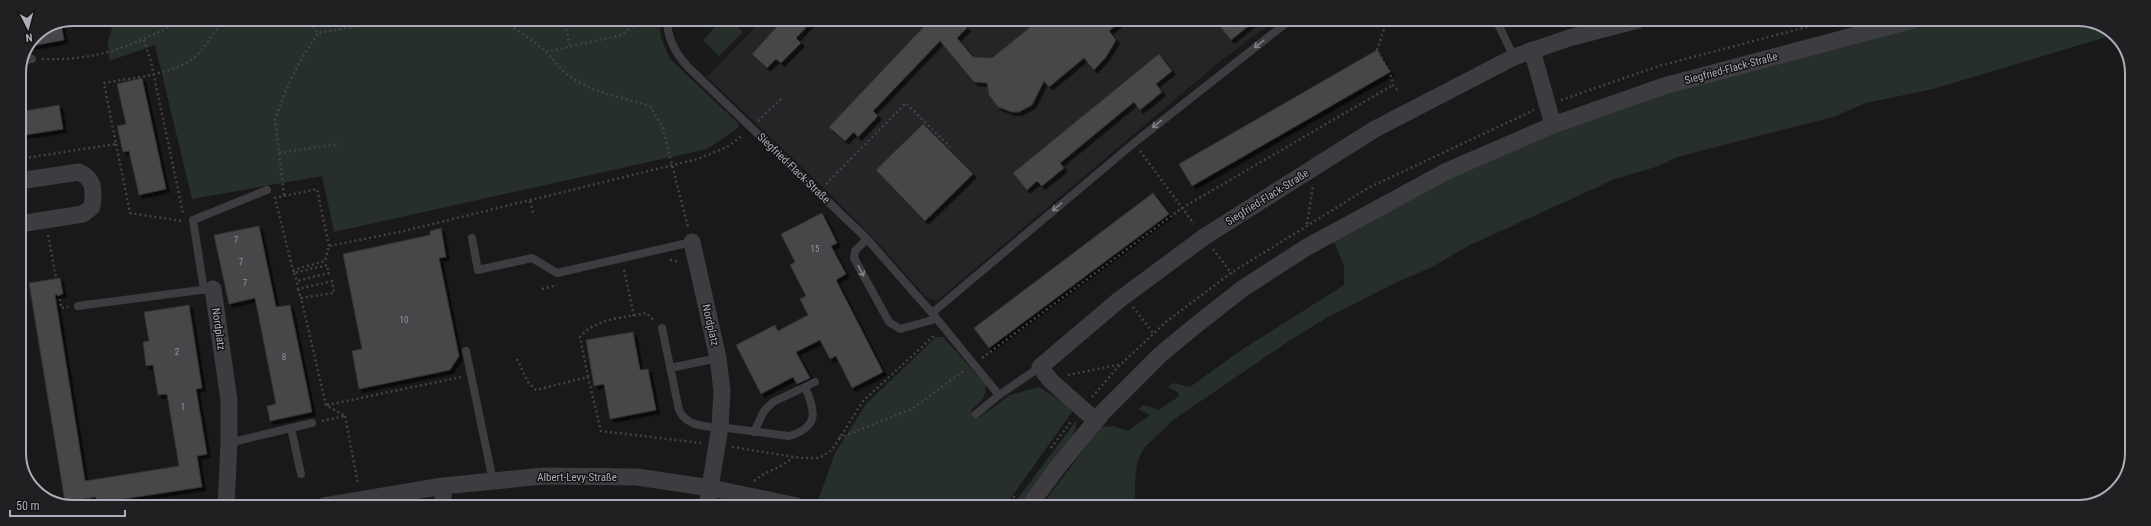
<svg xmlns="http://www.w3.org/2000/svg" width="2151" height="526" font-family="'Roboto Condensed',sans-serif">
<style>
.built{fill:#252527}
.green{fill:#272f2b}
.building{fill:#46464a;stroke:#343336;filter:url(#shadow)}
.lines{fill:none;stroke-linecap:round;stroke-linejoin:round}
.path{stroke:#424248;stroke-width:2.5;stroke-dasharray:2 3;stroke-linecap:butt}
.service{stroke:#3d3c41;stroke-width:8}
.minor{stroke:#3d3c41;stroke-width:17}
.oneway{stroke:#808089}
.labels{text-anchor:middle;stroke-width:3;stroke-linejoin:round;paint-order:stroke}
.number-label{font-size:9px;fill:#92939d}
.street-label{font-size:11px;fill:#acadb9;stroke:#141415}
.rim{fill:none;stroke:#acadb9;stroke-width:2}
</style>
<defs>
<filter id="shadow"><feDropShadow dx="3.5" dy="3.5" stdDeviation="0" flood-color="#0009"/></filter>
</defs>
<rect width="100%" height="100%" fill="#19191a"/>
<path class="built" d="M748,19L1007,21L1275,20L1218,63L937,301L926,297L879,244L829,193L707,77L755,27Z"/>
<path class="green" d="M115,19H358L360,25L390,19H659L661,38L670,59L739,124L738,128L707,149L334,232L322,176L192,199L155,45L109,61L108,41Z
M723,19H730L743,32L719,56L703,40Z
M1913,20H2088L2113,35L1933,89L1866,103L1833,117L1677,157L1659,166L1615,179L1468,246L1432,267L1395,283L1328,317L1286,343L1173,420L1144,448L1137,463L1135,482V506H1041L1101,427L1114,426L1128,431L1150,415L1138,409L1144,405L1159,410L1178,397L1179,393L1168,387L1173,383L1190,387L1240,351L1344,285V265L1331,235L1555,125Z
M936,337H943L986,385C986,398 981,402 971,410L979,418L1010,395L1039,387L1068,405L1072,412L1005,506H827L817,503L835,453L866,404Z
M1076,421V428L1070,440L1022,506H1012Z"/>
<path class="building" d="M784,19H814L796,38L801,43L781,63L776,59L767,68L752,54Z
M931,19H957L967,28L957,38L973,57L992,58L1039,20H1123L1109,31L1116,40L1106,57L1094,70L1084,58L1049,87L1044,81L1032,105L1019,112H1012L998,107L989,95L987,83L974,82L940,41L873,111L878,116L858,137L854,132L845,141L829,127Z
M1215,20H1256L1231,40Z
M61,24L64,40L31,46L35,35Z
M1377,50L1390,72L1192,186L1179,164Z
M1159,54L1172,71L1156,84L1162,92L1140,110L1134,102L1060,163L1064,168L1042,186L1037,181L1027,190L1013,173Z
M142,78L166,189L139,195L129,151L123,152L117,126L126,124L117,84Z
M59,105L63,129L19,136V112Z
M923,124L973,174L925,221L876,170Z
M1153,193L1169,214L989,348L974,328Z
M822,213L837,243L831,246L846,274L836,280L883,372L852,388L836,356L830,359L820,340L796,352L810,378L797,384L793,377L761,394L736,345L775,325L778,331L808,315L800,299L806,296L790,265L795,262L781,234Z
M259,226L276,307L290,305L312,412L270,421L267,406L276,404L255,298L229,304L214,235Z
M441,228L446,257L439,258L459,356L450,370L359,389L352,351L362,349L343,254L430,235V231Z
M60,278L63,294L55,295L85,481L179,466L167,394L158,395L153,365L146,366L143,342L149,341L144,312L189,305L202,388L196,389L207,454L197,456L202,487L97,503L96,497L65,502L29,283Z
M633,332L640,370L648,369L656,410L610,419L604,384L594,386L586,340Z"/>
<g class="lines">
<path class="path" d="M306,19L318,33L402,19
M368,19L369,26
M496,19C511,24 535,42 547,53C554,60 560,69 568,75C592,93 622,97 650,106L662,126L688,227
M564,19L570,46
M1387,20L1377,50L1390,72L1393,85L1398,91
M144,40L151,62L183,213
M546,52L621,35L643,19
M42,59C96,62 138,44 183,19
M1561,100L1659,66L1833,20
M758,121L781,99
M116,144L130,213L183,221
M1140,151L1194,224
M279,153L339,144
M19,159L116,144L104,83C131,78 169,75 191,60C204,51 214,32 224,19
M826,184L906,103L950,147
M284,195L275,120L286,90L299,63L318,33
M530,201L534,216
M1307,224L1313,186
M48,235L56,278
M329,246L317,189L275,198L293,270L325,261L329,246L404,231L698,159L727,147L743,135
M1213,249L1232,274
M670,260L680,262
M293,270L294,273L327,265L329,273L297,281L298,289L332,281L334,293L301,298L326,405L345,416
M624,270L634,316
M294,273L297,281
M298,289L301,298
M542,289L557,285
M59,294L61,308L68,307
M1133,307L1154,334
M982,358L1182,208L1393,85
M517,359L528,382L536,390L588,377L601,431L701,443
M1068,375L1122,364
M588,377L580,337C595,318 624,318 646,313L655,321
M1092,397L1117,368L1167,321L1231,273L1368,188L1534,110
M327,405L461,377
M345,416L358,484
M322,421L345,416
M839,438L912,409L965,370
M732,447L801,458H819L832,450L863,401L936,334
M1051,448L1072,420
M754,481C766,470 781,469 793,457
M1008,506L1015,495"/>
<path class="service" d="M667,19C667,38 675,53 688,67L867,239L932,313
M1496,20L1514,57
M25,60L32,59
M472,238L478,270L532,258L557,273L692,242
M867,239L855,251L854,258L889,322L900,329L936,319
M204,290L193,220L267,190
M78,306L208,289
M662,328L679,410C686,426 704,426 720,428
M466,351L493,481
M1040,367L999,395L932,313L1134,143L1290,20
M670,368L718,358
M976,414L999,395
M720,427L789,436C819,427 816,412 805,387
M291,428L312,423
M754,432L764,411L773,402L815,382
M229,443L291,428L301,474"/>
<path class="minor" d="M1532,50L1553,125
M19,181L79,172C95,179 94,191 92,207L83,214L19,224
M692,242L718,358L722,391L720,427L707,506
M213,289L229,400V443L226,506
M1095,420L1051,381L1040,367L1119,300L1204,237L1375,129L1514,57L1569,38L1638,20
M443,486V506
M324,506L443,486L544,476L637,477L711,488L797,506
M1029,506L1057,468L1103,412L1161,354L1195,326L1242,289L1307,247L1447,171L1553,125L1664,86L1913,20"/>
</g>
<defs><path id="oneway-shaft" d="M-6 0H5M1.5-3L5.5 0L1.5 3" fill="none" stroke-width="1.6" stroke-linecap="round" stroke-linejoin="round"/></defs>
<g class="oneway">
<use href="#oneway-shaft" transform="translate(1259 44) rotate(142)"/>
<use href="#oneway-shaft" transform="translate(1157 124) rotate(141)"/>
<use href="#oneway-shaft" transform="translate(1057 207) rotate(140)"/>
<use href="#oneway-shaft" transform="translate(861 271) rotate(62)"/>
</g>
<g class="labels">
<g class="number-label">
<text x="236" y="243">7</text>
<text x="815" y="252">15</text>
<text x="241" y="265">7</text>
<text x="245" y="286">7</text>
<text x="404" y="323">10</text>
<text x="177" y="355">2</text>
<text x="284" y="360">8</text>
<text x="183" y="410">1</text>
</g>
<g class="street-label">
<text transform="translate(1731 68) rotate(-15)" y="4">Siegfried-Flack-Straße</text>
<text transform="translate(794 168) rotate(44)" y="4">Siegfried-Flack-Straße</text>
<text transform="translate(1267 197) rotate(-32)" y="4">Siegfried-Flack-Straße</text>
<text transform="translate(711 325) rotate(77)" y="4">Nordplatz</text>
<text transform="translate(219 329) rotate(82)" y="4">Nordplatz</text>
<text x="577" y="481">Albert-Levy-Straße</text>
</g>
</g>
<path d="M0 0H2151V526H0ZM73 26H2078A47 47 0 0 1 2125 73V453A47 47 0 0 1 2078 500H73A47 47 0 0 1 26 453V73A47 47 0 0 1 73 26Z" fill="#202022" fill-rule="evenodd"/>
<path class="rim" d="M73 26H2078A47 47 0 0 1 2125 73V453A47 47 0 0 1 2078 500H73A47 47 0 0 1 26 453V73A47 47 0 0 1 73 26Z"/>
<g transform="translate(28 28) rotate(174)" stroke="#141415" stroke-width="3" paint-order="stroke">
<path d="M0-3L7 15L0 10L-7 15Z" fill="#acadb9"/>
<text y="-6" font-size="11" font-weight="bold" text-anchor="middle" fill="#acadb9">N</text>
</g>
<path d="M10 510v6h115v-6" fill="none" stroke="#acadb9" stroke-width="2"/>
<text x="16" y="510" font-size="12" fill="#acadb9" stroke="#141415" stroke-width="3" paint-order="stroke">50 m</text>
</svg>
